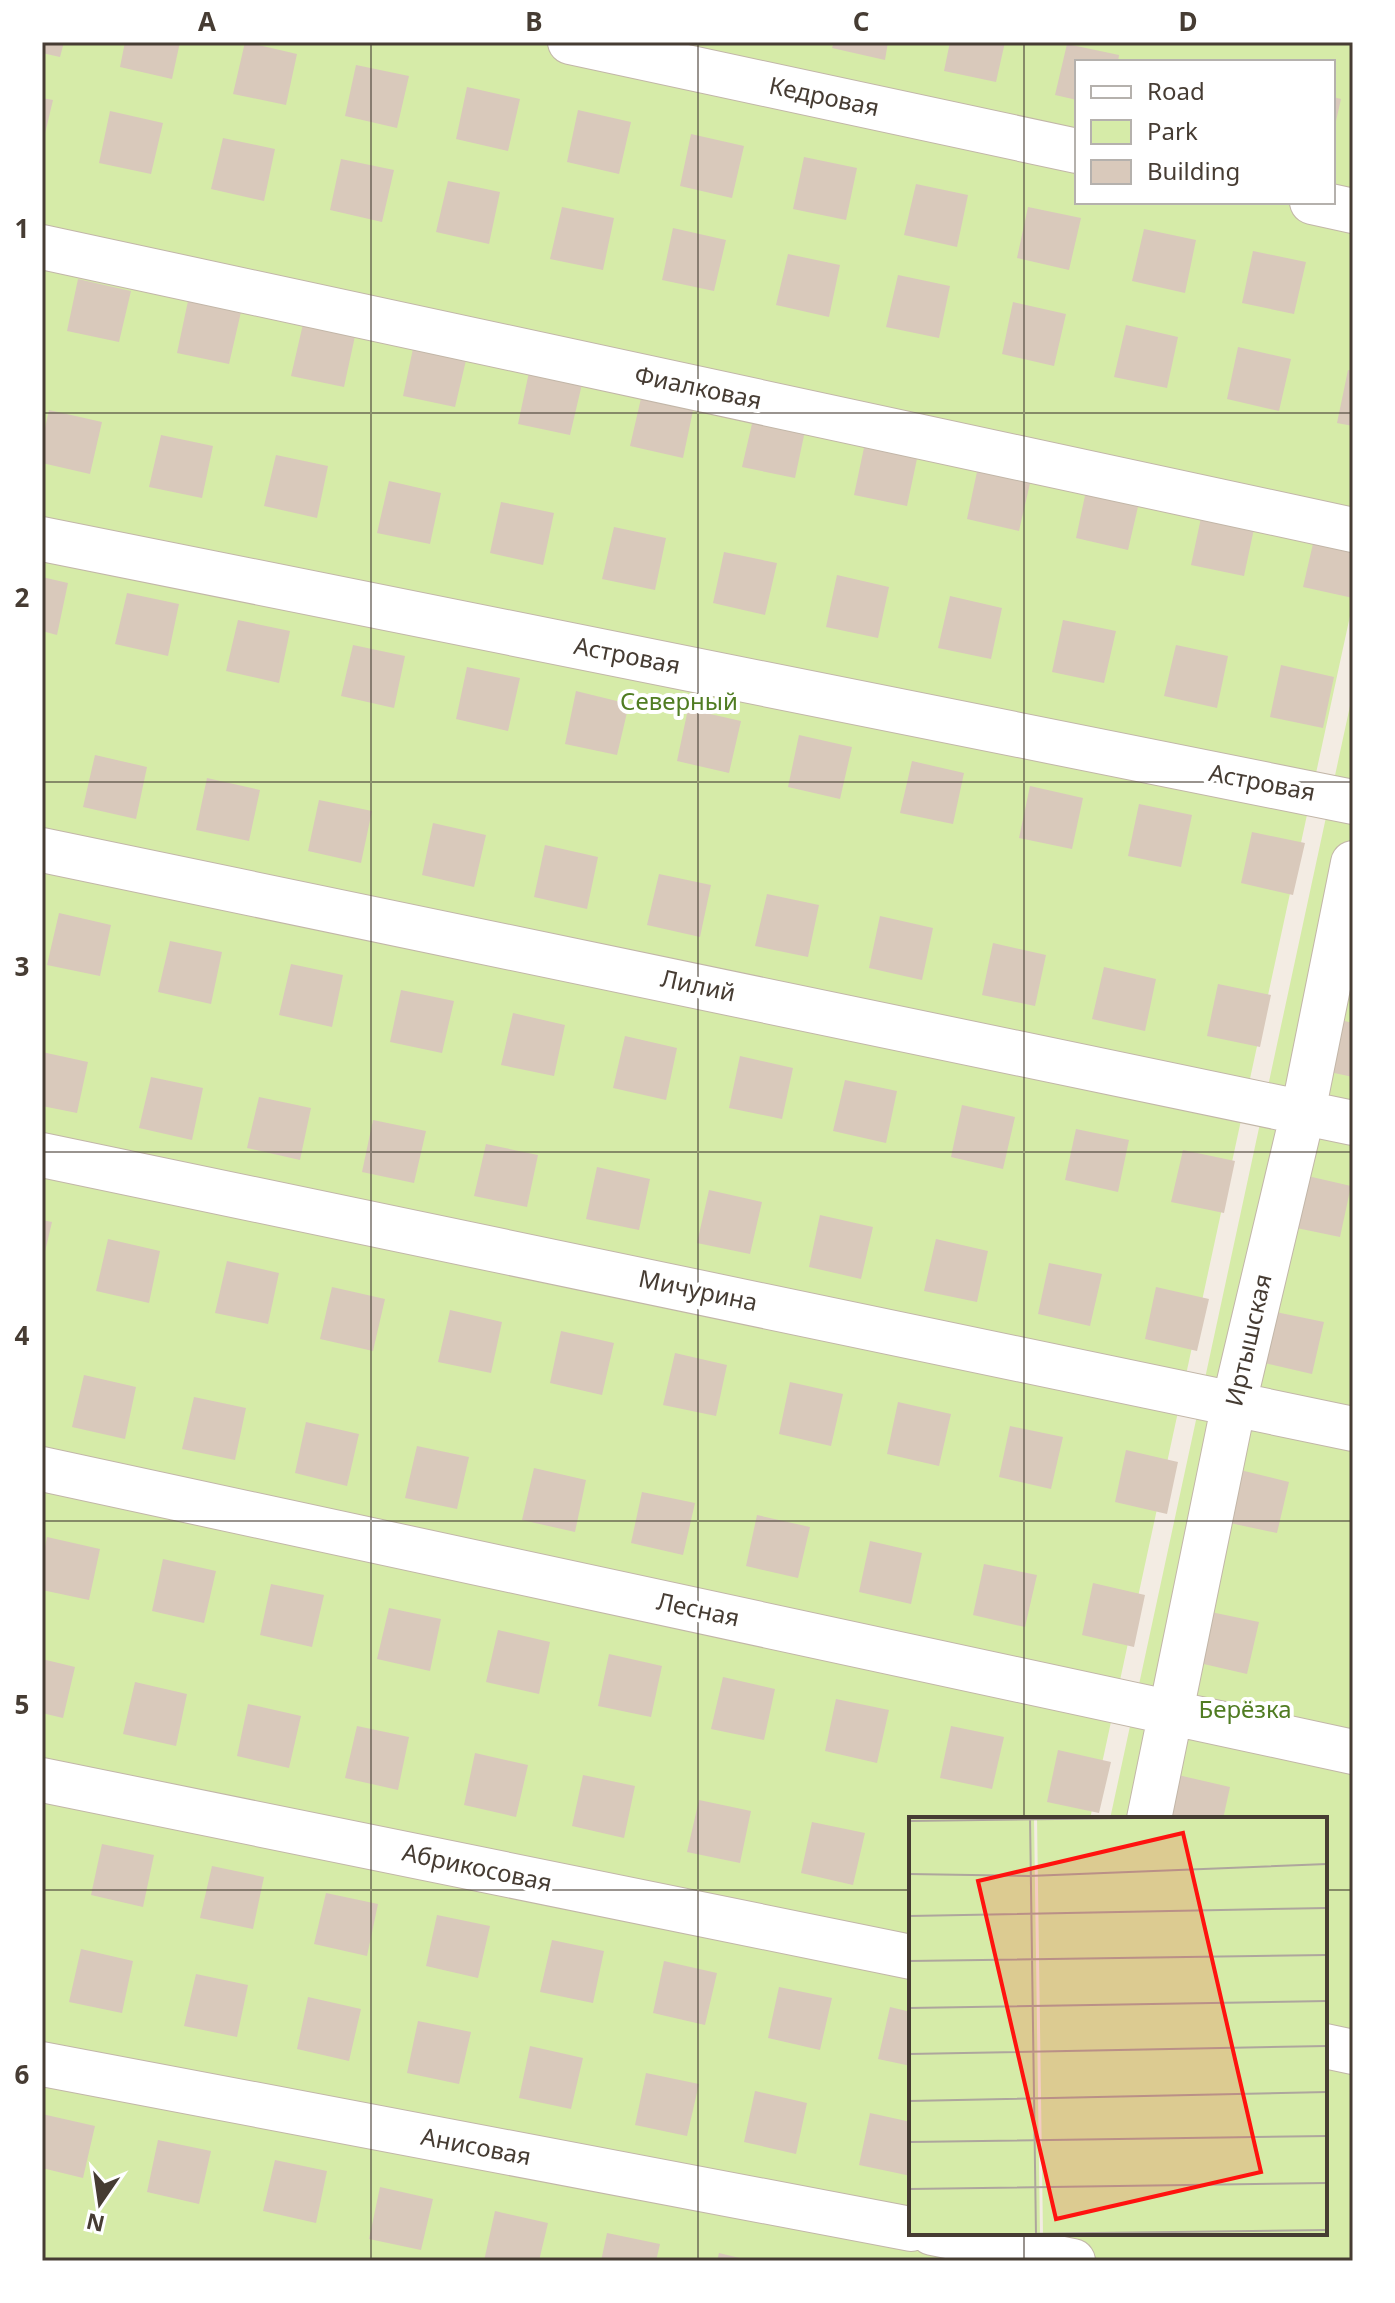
<svg xmlns="http://www.w3.org/2000/svg" width="1395" height="2303" font-family="'Noto Sans',sans-serif">
<style>
.green{fill:#d6eba8;fill-rule:evenodd}
.building{fill:#d9c9bb}
.lines{fill:none;stroke-linecap:round;stroke-linejoin:round}
.minor-casing{stroke:#c2b6a8;stroke-width:46}
.minor{stroke:#fff;stroke-width:44}
.grid{fill:none;stroke:#463c33;stroke-width:2;stroke-opacity:0.55}
.labels{text-anchor:middle;stroke-width:8;stroke-linejoin:round;paint-order:stroke}
.street-label{font-size:24px;fill:#463c33;stroke:#fff}
.park-label{font-size:24px;fill:#507c22;stroke:#fff}
.inset-road{fill:none;stroke:#aea69d;stroke-width:2}
.view{fill:#ff130f;fill-opacity:0.15;stroke:#ff130f;stroke-width:4}
.inset-edge{fill:none;stroke:#463c33;stroke-width:4}
.neatline{fill:none;stroke:#463c33;stroke-width:3}
.grid-label{font-size:26px;text-anchor:middle;font-weight:bold;fill:#463c33}
</style>
<rect width="100%" height="100%" fill="#f3ece3"/>
<path class="green" d="M42,42H1353V602L1090,1819H911V2233L994,2261H42ZM1077,62H1333V202H1077Z
M1353,692V2261H1015L1021,2233H1325V1819H1110Z"/>
<path class="building" d="M42,42H64L60,57L42,53Z
M125,42H180L172,79L120,67Z
M245,42L297,54L286,105L233,94Z
M834,42H888L885,60L832,48Z
M950,42H1005L996,82L944,71Z
M1067,44L1119,55L1118,62H1077V100L1055,95Z
M356,65L409,76L397,128L345,116Z
M467,87L520,99L508,151L456,139Z
M1333,97L1341,99L1334,130H1333Z
M42,98L53,100L43,142H42Z
M578,110L631,122L619,174L567,162Z
M110,111L163,123L151,174L99,163Z
M691,134L744,146L732,198L680,186Z
M223,138L275,149L264,201L211,189Z
M804,157L857,168L846,220L793,209Z
M341,159L394,170L382,222L330,210Z
M448,181L500,192L489,244L436,232Z
M916,184L968,195L957,247L904,235Z
M562,207L614,218L603,270L550,259Z
M1028,207L1081,218L1069,270L1017,258Z
M673,228L726,240L714,291L662,280Z
M1144,229L1196,240L1185,293L1132,281Z
M1253,251L1306,262L1294,314L1242,303Z
M788,254L840,265L829,317L776,305Z
M898,275L950,286L939,338L886,327Z
M78,279L131,291L119,342L67,331Z
M188,301L241,312L229,364L177,353Z
M1013,302L1066,314L1054,366L1002,354Z
M303,324L355,336L344,387L291,376Z
M1126,325L1178,337L1167,388L1114,377Z
M414,344L467,356L455,407L403,396Z
M1238,347L1291,359L1279,411L1227,399Z
M1348,370L1353,371V426L1337,423Z
M529,372L582,384L570,435L518,424Z
M642,394L694,406L683,458L630,446Z
M49,410L102,422L90,474L42,463V441Z
M754,415L806,426L795,478L742,467Z
M161,435L213,446L202,498L149,487Z
M865,443L918,454L907,506L854,495Z
M276,455L328,466L317,518L264,506Z
M978,467L1031,479L1019,531L967,519Z
M389,481L441,493L430,544L377,533Z
M1087,486L1140,498L1128,550L1076,538Z
M501,502L554,513L543,565L490,553Z
M1202,513L1255,524L1244,576L1191,565Z
M614,527L666,538L655,590L602,579Z
M1315,535L1353,544V598L1303,587Z
M724,552L777,563L765,615L713,603Z
M837,575L889,587L878,638L826,627Z
M42,577L68,583L57,635L42,631Z
M127,593L179,604L168,656L115,644Z
M950,596L1002,608L991,659L938,648Z
M238,620L290,631L279,683L226,671Z
M1063,620L1116,631L1104,683L1052,672Z
M353,645L405,656L394,708L341,696Z
M1176,645L1228,656L1217,708L1164,696Z
M1281,665L1334,677L1323,728L1270,717Z
M467,667L520,678L508,731L456,719Z
M576,691L629,704L617,755L565,744Z
M688,709L741,721L729,773L677,761Z
M799,735L852,747L840,799L788,787Z
M95,755L147,767L136,819L83,807Z
M912,761L964,773L953,824L900,813Z
M207,778L260,790L249,841L196,830Z
M1030,786L1083,798L1072,849L1019,838Z
M319,800L372,811L361,863L308,851Z
M1139,804L1192,815L1181,867L1128,856Z
M433,823L486,835L474,887L422,875Z
M1252,832L1305,843L1293,895L1241,883Z
M545,845L598,857L587,909L534,897Z
M659,874L711,885L700,937L647,925Z
M767,894L819,905L808,957L755,946Z
M59,913L111,925L100,976L47,965Z
M880,916L933,928L922,980L869,968Z
M170,941L222,952L211,1004L158,992Z
M993,943L1046,955L1035,1006L982,995Z
M291,964L343,975L332,1027L279,1015Z
M1104,967L1156,979L1145,1031L1092,1019Z
M1218,984L1271,995L1260,1047L1207,1036Z
M401,990L454,1001L442,1053L390,1042Z
M513,1013L565,1025L554,1076L501,1065Z
M1332,1018L1353,1023V1077L1320,1070Z
M625,1036L677,1048L666,1100L613,1088Z
M42,1052L88,1062L77,1113L42,1106Z
M740,1056L793,1068L782,1119L729,1108Z
M151,1077L203,1088L192,1140L139,1128Z
M845,1080L897,1091L886,1143L833,1131Z
M259,1097L311,1108L300,1160L247,1148Z
M962,1105L1015,1117L1003,1169L951,1157Z
M373,1120L426,1131L414,1183L362,1172Z
M1076,1129L1129,1140L1118,1192L1065,1180Z
M486,1144L538,1155L527,1207L474,1196Z
M1183,1150L1235,1161L1224,1213L1171,1202Z
M597,1167L650,1179L639,1230L586,1219Z
M1299,1174L1351,1186L1340,1237L1287,1226Z
M709,1190L762,1202L750,1254L697,1243Z
M820,1215L873,1227L861,1279L809,1267Z
M42,1220L52,1222L43,1260H42Z
M108,1239L160,1251L149,1303L96,1291Z
M936,1239L988,1251L977,1302L924,1291Z
M227,1261L279,1273L268,1324L215,1313Z
M1049,1263L1102,1274L1090,1326L1038,1314Z
M332,1287L385,1299L373,1351L320,1339Z
M1156,1287L1209,1299L1197,1351L1145,1339Z
M450,1310L502,1322L491,1373L438,1362Z
M1271,1311L1324,1322L1312,1374L1260,1362Z
M561,1331L614,1343L602,1395L550,1383Z
M675,1353L727,1365L716,1416L663,1405Z
M84,1375L136,1387L125,1439L72,1427Z
M790,1382L843,1394L831,1446L779,1434Z
M194,1397L246,1408L235,1460L182,1449Z
M898,1402L951,1414L939,1466L887,1454Z
M306,1422L359,1434L347,1486L295,1473Z
M1010,1426L1063,1437L1051,1489L999,1477Z
M417,1446L469,1457L457,1509L405,1498Z
M1126,1450L1178,1462L1167,1514L1115,1502Z
M534,1468L586,1480L575,1532L522,1520Z
M1236,1469L1289,1482L1277,1533L1225,1522Z
M642,1492L695,1503L683,1555L631,1543Z
M757,1515L810,1527L798,1578L746,1566Z
M47,1537L100,1549L89,1600L42,1590V1561Z
M870,1541L922,1553L911,1604L859,1592Z
M163,1559L216,1571L204,1623L152,1611Z
M984,1564L1037,1575L1025,1627L973,1615Z
M1093,1583L1145,1595L1134,1647L1082,1635Z
M271,1584L324,1595L312,1647L260,1635Z
M389,1608L441,1619L430,1671L377,1659Z
M1206,1611L1259,1622L1247,1674L1195,1662Z
M498,1630L550,1642L539,1694L486,1682Z
M609,1654L662,1666L651,1717L598,1706Z
M42,1659L75,1667L63,1718L42,1713Z
M723,1677L775,1689L764,1740L711,1729Z
M135,1682L187,1694L176,1746L123,1734Z
M836,1699L889,1710L877,1763L825,1751Z
M248,1704L301,1716L289,1768L237,1756Z
M357,1726L409,1737L398,1790L345,1778Z
M951,1726L1004,1737L992,1789L940,1778Z
M1058,1750L1111,1762L1099,1813L1047,1802Z
M475,1753L528,1765L516,1817L464,1805Z
M583,1775L635,1786L624,1838L572,1826Z
M1178,1775L1230,1787L1223,1819H1168Z
M699,1800L751,1811L740,1863L687,1852Z
M812,1822L865,1833L853,1885L801,1873Z
M102,1844L154,1855L143,1907L91,1895Z
M212,1866L264,1877L253,1929L200,1918Z
M326,1893L378,1904L367,1956L314,1944Z
M437,1915L490,1926L478,1978L426,1966Z
M552,1940L604,1951L593,2003L540,1992Z
M81,1949L133,1961L122,2013L69,2002Z
M664,1961L717,1973L705,2025L653,2013Z
M196,1974L248,1985L237,2037L184,2026Z
M779,1987L832,1998L820,2050L768,2038Z
M308,1997L361,2009L349,2061L297,2049Z
M890,2007L911,2012V2066L878,2059Z
M418,2021L471,2032L459,2084L407,2073Z
M530,2046L583,2058L571,2109L519,2098Z
M646,2073L699,2084L687,2136L635,2125Z
M755,2091L807,2103L796,2154L744,2142Z
M870,2113L911,2122V2176L859,2165Z
M42,2114L95,2126L83,2178L42,2168Z
M158,2140L211,2151L199,2204L147,2192Z
M275,2160L327,2171L316,2223L263,2211Z
M380,2187L433,2199L421,2250L369,2239Z
M495,2211L548,2223L539,2261H484Z
M607,2233L660,2244L656,2261H601Z
M719,2253L748,2260L747,2261H717Z"/>
<g class="lines">
<defs>
<path id="minor" d="M570,42L1077,151
M1312,202L1353,211
M42,247L1353,530
M42,539L1353,802
M42,850L1353,1123
M42,1155L1353,1429
M42,1469L1353,1752
M42,1780L911,1957
M1149,1819L1234,1403L1303,1112L1353,863
M1325,2046L1353,2052
M42,2064L911,2229
M932,2233L1073,2261"/>
</defs>
<use href="#minor" class="minor-casing"/>
<use href="#minor" class="minor"/>
</g>
<path class="grid" d="M371,42V2261M698,42V2261M1024,42V1819M42,413H1353M42,782H1353M42,1152H1353M42,1521H1353M42,1890H911M1325,1890H1353M1024,2233V2261"/>
<g class="labels">
<g class="street-label">
<text transform="translate(824 97) rotate(12)" y="8">Кедровая</text>
<text transform="translate(698 388) rotate(12)" y="8">Фиалковая</text>
<text transform="translate(627 656) rotate(11)" y="8">Астровая</text>
<text transform="translate(1262 783) rotate(11)" y="8">Астровая</text>
<text transform="translate(698 986) rotate(12)" y="8">Лилий</text>
<text transform="translate(698 1291) rotate(12)" y="8">Мичурина</text>
<text transform="translate(1249 1340) rotate(-77)" y="8">Иртышская</text>
<text transform="translate(698 1610) rotate(12)" y="8">Лесная</text>
<text transform="translate(477 1868) rotate(12)" y="8">Абрикосовая</text>
<text transform="translate(476 2147) rotate(11)" y="8">Анисовая</text>
</g>
<g class="park-label">
<text x="679" y="710">Северный</text>
<text x="1245" y="1718">Берёзка</text>
</g>
</g>
<g transform="translate(909 1817)">
<rect width="418" height="418" fill="#f3ece3"/>
<path d="M0,0H125L131,418H0ZM128,0H418V418H134Z" fill="#d6eba8"/>
<path class="inset-road" d="M121,0L127,418M0,4L306,0M0,57L120,59L418,47M0,99L418,91M0,144L418,138M0,191L418,184M0,237L418,229M0,284L418,275M0,325L418,319M0,372L418,366M34,418L418,413"/>
<path class="view" d="M274,16L352,355L147,402L69,64Z"/>
<rect width="418" height="418" class="inset-edge"/>
</g>
<rect width="1395" height="2303" fill="none" stroke="#ffffff" stroke-width="88"/>
<rect x="1075" y="60" width="260" height="144" fill="#ffffff" stroke="#b5b1ad" stroke-width="2"/>
<rect x="1091" y="86" width="40" height="12" fill="#ffffff" stroke="#b5b1ad" stroke-width="2"/>
<text x="1147" y="100" font-size="24" fill="#463c33">Road</text>
<rect x="1091" y="120" width="40" height="24" fill="#d6eba8" stroke="#b5b1ad" stroke-width="2"/>
<text x="1147" y="140" font-size="24" fill="#463c33">Park</text>
<rect x="1091" y="160" width="40" height="24" fill="#d9c9bb" stroke="#b5b1ad" stroke-width="2"/>
<text x="1147" y="180" font-size="24" fill="#463c33">Building</text>
<g transform="translate(100 2203) rotate(193)" stroke="#ffffff" stroke-width="6" paint-order="stroke">
<path d="M0-6L14 30L0 20L-14 30Z" fill="#463c33"/>
<text y="-12" font-size="22" font-weight="bold" text-anchor="middle" fill="#463c33">N</text>
</g>
<rect x="44" y="44" width="1307" height="2215" class="neatline"/>
<g class="grid-label">
<text x="207" y="31">A</text>
<text x="534" y="31">B</text>
<text x="861" y="31">C</text>
<text x="1188" y="31">D</text>
<text x="22" y="238">1</text>
<text x="22" y="607">2</text>
<text x="22" y="976">3</text>
<text x="22" y="1345">4</text>
<text x="22" y="1714">5</text>
<text x="22" y="2084">6</text>
</g>
</svg>
